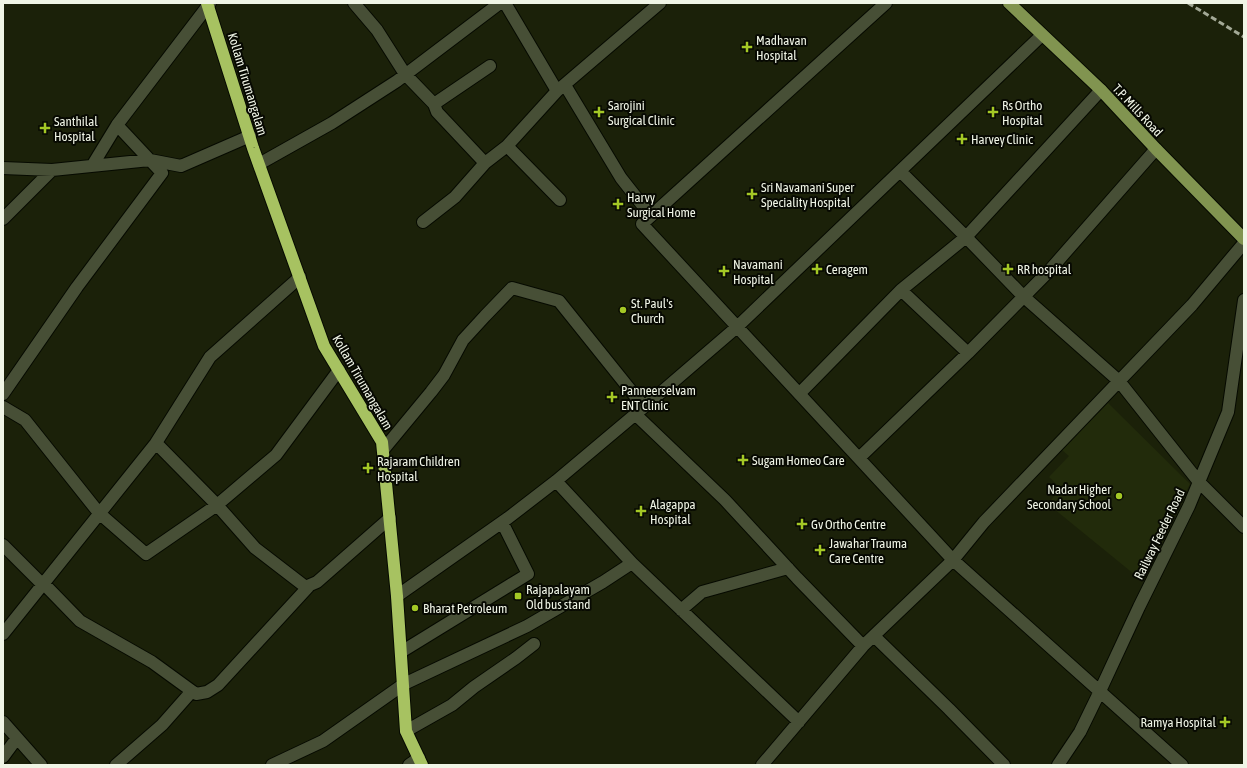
<svg xmlns="http://www.w3.org/2000/svg" width="1247" height="768" font-family="'Asap Condensed',sans-serif">
<style>
.built{fill:#222b0b}
.lines{fill:none;stroke-linecap:round;stroke-linejoin:round}
.minor-casing{stroke:#060a00;stroke-width:14}
.major-casing{stroke:#060a00;stroke-width:14}
.highway-casing{stroke:#060a00;stroke-width:14}
.minor{stroke:#474f36;stroke-width:12}
.major{stroke:#819450;stroke-width:12}
.highway{stroke:#a7c261;stroke-width:12}
.rail{stroke:#a3a996;stroke-width:3;stroke-dasharray:6 3;stroke-linecap:butt}
.poi-dot{fill:#a4c825;stroke:#070902;stroke-width:1.5}
.labels{text-anchor:middle;stroke-width:4;stroke-linejoin:round;paint-order:stroke}
.poi-label{font-size:13px;fill:#f0f5e6;stroke:#070902;text-anchor:start}
.street-label{font-size:13px;fill:#f0f5e6;stroke:#070902}
</style>
<rect width="100%" height="100%" fill="#1b2109"/>
<path class="built" d="M1108,403L1190,484L1140,579L1048,504L1061,488L1049,477L1069,456L1062,450Z"/>
<g class="lines">
<defs>
<path id="minor" d="M354,3L377,30L405,74L434,104L437,112L485,163
M505,3L557,91L660,3
M886,3L642,224L953,560L1182,765
M565,85L621,178L651,216
M434,104L490,66
M507,146L560,200
M259,164L332,123L397,81L500,3
M92,166L117,125
M3,168L52,170L150,160L181,166L250,136
M900,171L966,237L1023,296L1119,381L1199,482L1244,527
M3,219L52,170
M423,222L455,197L485,163L507,146L557,91
M901,290L966,237L1101,90
M968,353L1049,271L1156,149
M3,394L77,287L162,173L117,125L210,3
M799,394L901,290L968,353L859,458
M3,407L25,420L99,513L146,554L217,505L276,455L339,370
M635,414L725,500L797,578L863,646
M154,446L210,357L300,277
M383,450L431,392L444,375L463,340L485,316L512,288L559,301L644,407
M556,481L632,563L799,722
M3,545L43,585L46,586L80,621L152,662L196,694L207,692L218,685L310,585L317,582L390,518
M397,596L508,518L556,481L644,407L737,327L1042,35
M681,610L702,592L788,568
M3,634L156,443L217,505L255,548L307,588
M874,636L949,709L1004,765
M401,652L528,574L502,522
M3,722L41,765
M406,731L452,705L474,687L516,658L534,644
M3,757L17,738
M116,765L162,725L192,691
M272,765L323,741L404,684L527,626L603,582L632,563
M409,765L419,758
M762,765L863,646L953,560L984,522L1192,305L1244,243
M1058,765L1080,732L1100,691L1139,607L1189,506L1228,412L1244,300"/>
<path id="major" d="M1009,3L1101,90L1156,149L1244,239"/>
<path id="highway" d="M207,3L253,148L324,346L382,442L397,596L406,731L422,765"/>
</defs>
<use href="#minor" class="minor-casing"/>
<use href="#major" class="major-casing"/>
<use href="#highway" class="highway-casing"/>
<use href="#minor" class="minor"/>
<use href="#major" class="major"/>
<use href="#highway" class="highway"/>
<path class="rail" d="M1188,3L1244,37"/>
</g>
<g class="poi-dot">
<path d="M745 41h4v4h4v4h-4v4h-4v-4h-4v-4h4z"/>
<path d="M597 106h4v4h4v4h-4v4h-4v-4h-4v-4h4z"/>
<path d="M991 106h4v4h4v4h-4v4h-4v-4h-4v-4h4z"/>
<path d="M43 122h4v4h4v4h-4v4h-4v-4h-4v-4h4z"/>
<path d="M960 133h4v4h4v4h-4v4h-4v-4h-4v-4h4z"/>
<path d="M750 188h4v4h4v4h-4v4h-4v-4h-4v-4h4z"/>
<path d="M616 198h4v4h4v4h-4v4h-4v-4h-4v-4h4z"/>
<path d="M815 263h4v4h4v4h-4v4h-4v-4h-4v-4h4z"/>
<path d="M1006 263h4v4h4v4h-4v4h-4v-4h-4v-4h4z"/>
<path d="M722 265h4v4h4v4h-4v4h-4v-4h-4v-4h4z"/>
<circle cx="623" cy="310" r="4"/>
<path d="M610 391h4v4h4v4h-4v4h-4v-4h-4v-4h4z"/>
<path d="M741 454h4v4h4v4h-4v4h-4v-4h-4v-4h4z"/>
<path d="M366 462h4v4h4v4h-4v4h-4v-4h-4v-4h4z"/>
<circle cx="1119" cy="496" r="4"/>
<path d="M639 505h4v4h4v4h-4v4h-4v-4h-4v-4h4z"/>
<path d="M800 518h4v4h4v4h-4v4h-4v-4h-4v-4h4z"/>
<path d="M818 544h4v4h4v4h-4v4h-4v-4h-4v-4h4z"/>
<rect x="514" y="592" width="8" height="8" rx="2"/>
<circle cx="415" cy="608" r="4"/>
<path d="M1223 716h4v4h4v4h-4v4h-4v-4h-4v-4h4z"/>
</g>
<g class="labels">
<g class="poi-label">
<text x="756" y="45">Madhavan<tspan x="756" dy="15">Hospital</tspan></text>
<text x="608" y="110">Sarojini<tspan x="608" dy="15">Surgical Clinic</tspan></text>
<text x="1002" y="110">Rs Ortho<tspan x="1002" dy="15">Hospital</tspan></text>
<text x="54" y="126">Santhilal<tspan x="54" dy="15">Hospital</tspan></text>
<text x="971" y="144">Harvey Clinic</text>
<text x="761" y="192">Sri Navamani Super<tspan x="761" dy="15">Speciality Hospital</tspan></text>
<text x="627" y="202">Harvy<tspan x="627" dy="15">Surgical Home</tspan></text>
<text x="733" y="269">Navamani<tspan x="733" dy="15">Hospital</tspan></text>
<text x="826" y="274">Ceragem</text>
<text x="1017" y="274">RR hospital</text>
<text x="631" y="308">St. Paul's<tspan x="631" dy="15">Church</tspan></text>
<text x="621" y="395">Panneerselvam<tspan x="621" dy="15">ENT Clinic</tspan></text>
<text x="752" y="465">Sugam Homeo Care</text>
<text x="377" y="466">Rajaram Children<tspan x="377" dy="15">Hospital</tspan></text>
<text x="1111" y="494" text-anchor="end">Nadar Higher<tspan x="1111" dy="15">Secondary School</tspan></text>
<text x="650" y="509">Alagappa<tspan x="650" dy="15">Hospital</tspan></text>
<text x="811" y="529">Gv Ortho Centre</text>
<text x="829" y="548">Jawahar Trauma<tspan x="829" dy="15">Care Centre</tspan></text>
<text x="526" y="594">Rajapalayam<tspan x="526" dy="15">Old bus stand</tspan></text>
<text x="423" y="613">Bharat Petroleum</text>
<text x="1216" y="727" text-anchor="end">Ramya Hospital</text>
</g>
<g class="street-label">
<text transform="translate(248 84) rotate(73)" y="5">Kollam Tirumangalam</text>
<text transform="translate(1138 110) rotate(47)" y="5">T.P. Mills Road</text>
<text transform="translate(363 382) rotate(60)" y="5">Kollam Tirumangalam</text>
<text transform="translate(1159 534) rotate(-64)" y="5">Railway Feeder Road</text>
</g>
</g>
<rect width="1247" height="768" fill="none" stroke="#f0f5e6" stroke-width="8"/>
</svg>
